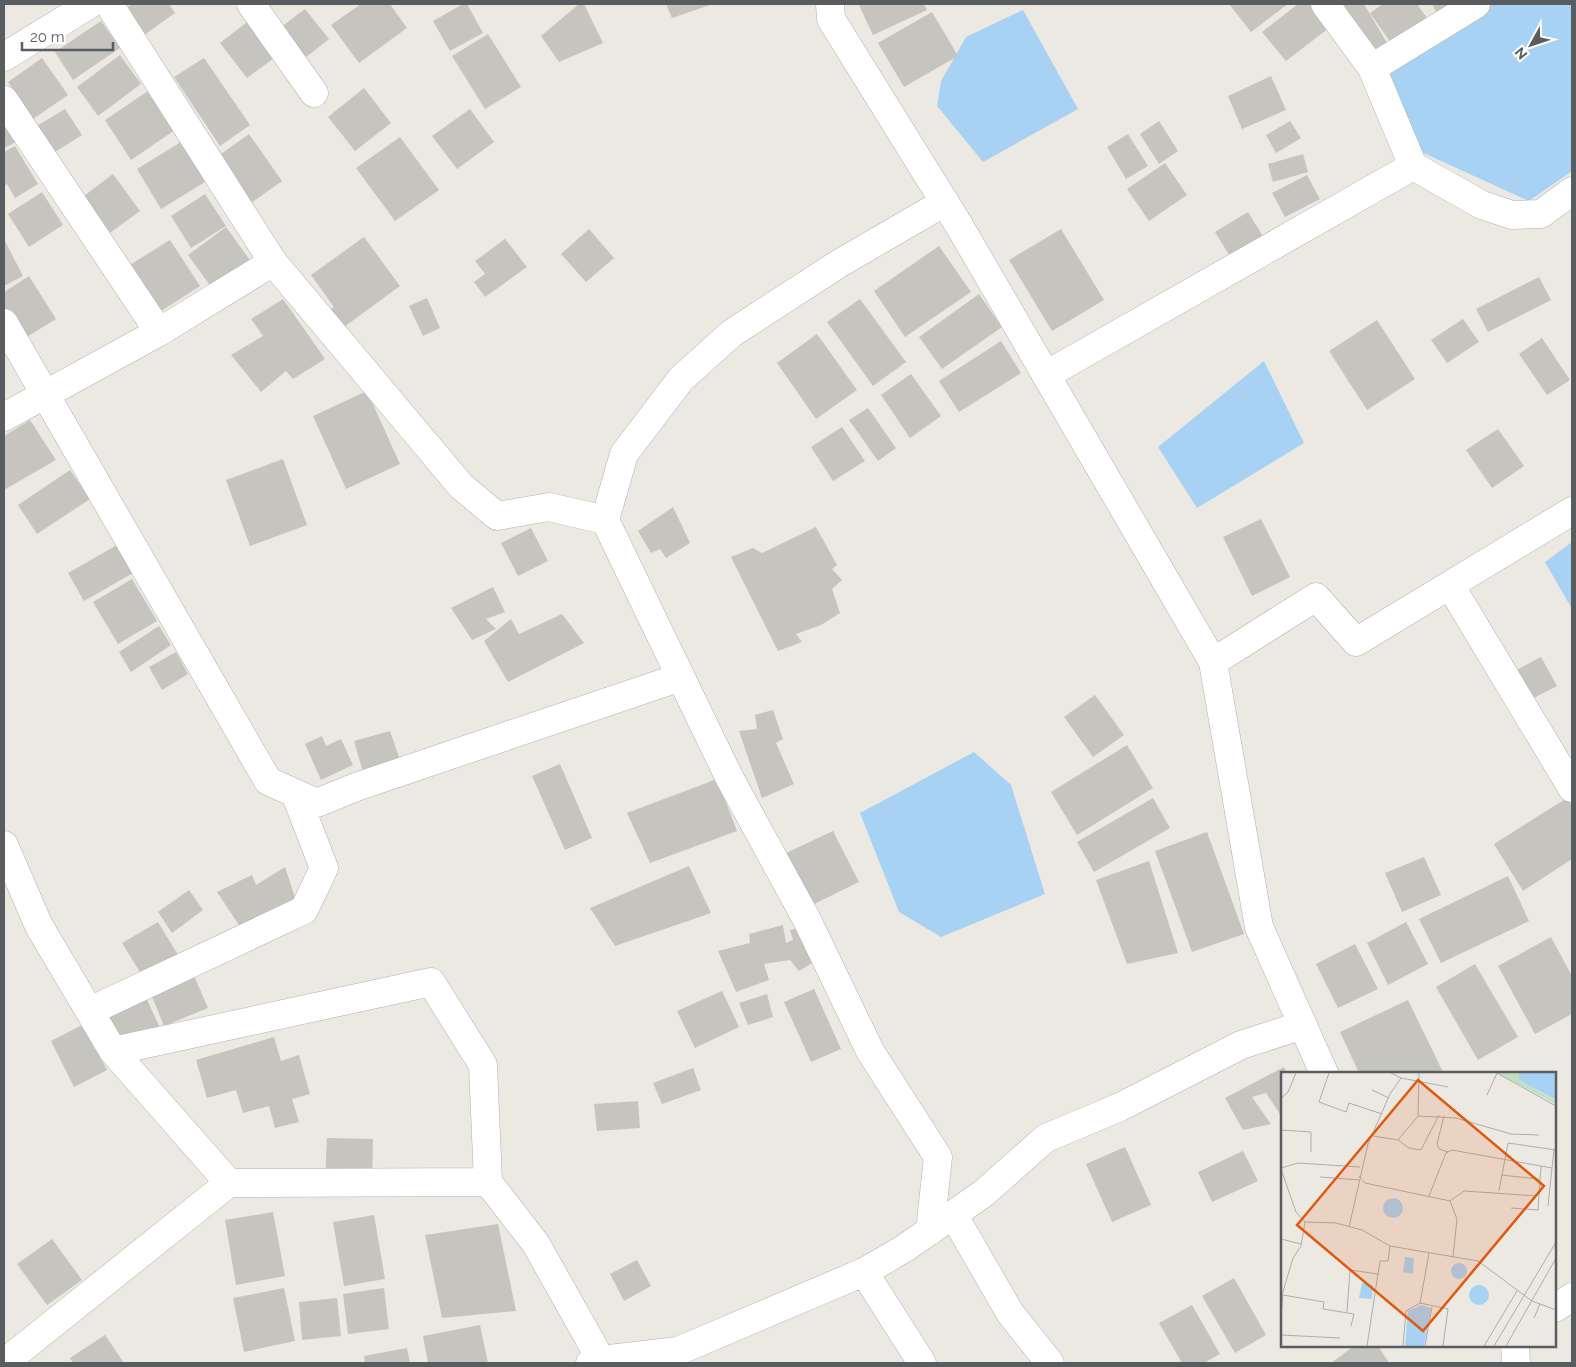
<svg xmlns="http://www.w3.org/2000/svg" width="1576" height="1367" font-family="Raleway,sans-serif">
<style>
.water{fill:#a8d2f4}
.building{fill:#c6c4be}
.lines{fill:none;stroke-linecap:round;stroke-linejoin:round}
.minor-casing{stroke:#afb2b5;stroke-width:29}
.secondary-casing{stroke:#aeb1b5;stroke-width:29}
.minor{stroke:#fff;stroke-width:28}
.secondary{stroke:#fff;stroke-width:28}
.inset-road{fill:none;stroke:#adadaa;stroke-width:1}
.view{fill:#e15910;fill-opacity:0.15;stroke:#e15910;stroke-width:2.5}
.inset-edge{fill:none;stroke:#5a5d60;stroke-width:2.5}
</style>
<rect width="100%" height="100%" fill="#ebe9e2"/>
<path class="water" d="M1482,4H1572V171L1529,201L1417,150L1387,68Z
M1023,10L1078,109L983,162L937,106L941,81L966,37Z
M1264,361L1304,443L1197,508L1158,447Z
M1572,542V609L1545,562Z
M974,752L1011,785L1045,894L941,937L899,912L860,813Z"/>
<path class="building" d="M132,4H169L175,13L140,38L121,12Z
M361,4H390L407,28L359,63L331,25Z
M463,4H467L483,33L450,51L433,21Z
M579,4H584L603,43L559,62L541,36Z
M666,4H713L672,18Z
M861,4H924L927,10L873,35L859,5Z
M1229,4H1288L1251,32Z
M1298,4H1310L1329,28L1286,61L1262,32Z
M1346,4H1364L1387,43L1369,55L1340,8Z
M1383,4H1417L1427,18L1391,43L1370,13Z
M1432,4H1451L1436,12Z
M305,9L329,39L306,57L281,27Z
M932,12L958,56L904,87L878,43Z
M251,19L278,55L247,78L220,43Z
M101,21L120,48L73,80L55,52Z
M488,34L521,87L485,109L452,56Z
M120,55L141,84L98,116L77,87Z
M42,58L68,95L33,119L8,82Z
M204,58L250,125L220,146L174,77Z
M1271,76L1286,110L1242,129L1228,96Z
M364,88L391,123L355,151L328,117Z
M148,91L175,130L131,160L105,120Z
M65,109L82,135L52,154L35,127Z
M470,109L494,142L457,169L432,136Z
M4,121L16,142L4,148Z
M1159,121L1178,151L1159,164L1140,134Z
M1290,121L1301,138L1276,153L1266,135Z
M249,134L282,181L247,206L214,159Z
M1128,134L1148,166L1126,179L1107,147Z
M400,137L439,190L395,221L356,168Z
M181,142L205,182L161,209L137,169Z
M15,146L38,184L15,198L7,184L4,187V152Z
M1303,154L1308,172L1273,182L1268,164Z
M1165,163L1187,195L1149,221L1127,189Z
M113,174L140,211L107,235L80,199Z
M1307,175L1320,199L1285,217L1272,193Z
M42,192L63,225L29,247L8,214Z
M205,194L226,226L191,248L171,216Z
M1248,212L1264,238L1231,258L1215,232Z
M226,227L252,263L214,291L188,255Z
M589,229L614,258L586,282L561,254Z
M1061,229L1104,300L1052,331L1009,260Z
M364,237L400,286L344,327L331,309L334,307L311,275Z
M4,239L23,276L4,286Z
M505,239L527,267L485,297L474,282L485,274L475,261Z
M170,240L200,286L158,313L128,266Z
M939,246L971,292L905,337L874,291Z
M29,276L56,319L22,340L4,310V292Z
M1539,277L1551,300L1488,332L1476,309Z
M979,294L1002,327L942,369L919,337Z
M427,298L440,328L423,336L409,306Z
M283,299L325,359L293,379L286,371L261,392L231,355L263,336L251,319Z
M860,299L906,362L873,386L827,322Z
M1463,319L1479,342L1447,363L1431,340Z
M1377,320L1415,379L1367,410L1329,351Z
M817,334L857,390L816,419L777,363Z
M1542,338L1570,380L1547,395L1519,354Z
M1001,341L1021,373L959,412L939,381Z
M911,374L941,416L910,438L881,395Z
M367,391L400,464L346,489L313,416Z
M868,408L896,448L878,461L849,420Z
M30,420L56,460L4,490V436Z
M842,427L865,461L833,481L811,447Z
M1498,429L1524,466L1492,488L1466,450Z
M283,459L307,525L250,546L226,480Z
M70,470L90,499L37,534L18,505Z
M673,507L690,543L666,558L660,549L651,553L638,531Z
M1261,519L1290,577L1252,596L1223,537Z
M816,527L837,565L832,569L842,580L832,589L840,613L821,625L796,634L802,642L778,651L731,557L753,548L762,553Z
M531,528L548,561L518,576L501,543Z
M117,545L133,573L84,601L68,573Z
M132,579L157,621L118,644L93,602Z
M493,587L505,612L486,619L496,629L472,640L451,608Z
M562,614L584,643L508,682L484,641L511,619L519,634Z
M159,626L171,645L131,672L119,652Z
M176,652L188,674L162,690L149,667Z
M1541,657L1557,686L1524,703L1509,674Z
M1095,695L1124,735L1093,757L1064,717Z
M773,710L783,739L776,743L794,784L762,798L739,731L757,729L755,715Z
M390,731L400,760L363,772L354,741Z
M322,736L326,746L341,739L353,765L321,780L305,744Z
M1127,745L1153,788L1077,835L1051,792Z
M560,764L592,838L565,850L532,776Z
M717,779L737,831L650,863L627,813Z
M1153,798L1170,828L1094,872L1077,842Z
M1567,798L1572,805V859L1523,891L1494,844Z
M833,831L859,882L810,906L784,854Z
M1207,832L1244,934L1192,952L1155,851Z
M1424,857L1441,895L1402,912L1385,873Z
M1149,861L1178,953L1127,964L1096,880Z
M689,866L711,913L615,946L590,908Z
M285,867L297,903L239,925L217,892L252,875L256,885Z
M1508,876L1529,921L1441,963L1419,919Z
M189,890L203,910L172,933L158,912Z
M158,922L178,955L143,977L122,943Z
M1406,922L1428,964L1388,985L1367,943Z
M783,925L786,943L793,940L790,930L804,927L816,961L799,971L790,960L764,964L769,980L736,992L718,951L750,943L749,934Z
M1551,937L1572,976V1014L1535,1034L1498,966Z
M1355,944L1378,989L1338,1008L1316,964Z
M1475,964L1518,1037L1478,1060L1436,987Z
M191,969L208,1008L164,1026L148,987Z
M814,989L841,1049L811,1062L784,1002Z
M722,991L739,1027L695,1048L677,1011Z
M767,994L773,1017L748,1025L739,1003Z
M145,995L160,1028L113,1045L99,1014Z
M1408,1000L1443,1072L1440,1073H1359L1340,1032Z
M84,1024L107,1070L74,1087L51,1041Z
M274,1037L281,1061L299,1055L310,1094L292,1099L299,1122L275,1128L269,1106L243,1113L236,1090L207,1098L196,1060Z
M1284,1067L1287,1073H1282V1113L1280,1114L1266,1093L1252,1097L1271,1124L1243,1130L1225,1098Z
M693,1068L701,1090L662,1104L653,1083Z
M638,1101L640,1128L597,1131L594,1104Z
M327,1138L373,1139L372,1182L325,1180Z
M1125,1147L1151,1205L1112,1222L1086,1164Z
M1243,1151L1258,1181L1212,1202L1198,1172Z
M273,1212L285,1276L236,1285L225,1220Z
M374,1215L385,1279L344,1286L333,1222Z
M498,1224L516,1311L442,1318L425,1235Z
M52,1239L82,1280L47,1305L17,1264Z
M637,1260L651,1286L624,1301L610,1274Z
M1234,1278L1266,1335L1235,1353L1202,1296Z
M284,1288L295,1341L244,1352L233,1298Z
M384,1288L389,1329L348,1334L343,1294Z
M337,1298L341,1336L302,1340L299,1302Z
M1192,1305L1220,1354L1204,1363H1182L1159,1323Z
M480,1325L488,1363H428L423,1336Z
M105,1335L124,1363H73L70,1358Z
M1354,1346H1378L1389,1363H1331Z
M407,1348L410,1363H365L364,1356Z"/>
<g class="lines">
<defs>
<path id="minor" d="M109,4L273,262L461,486L497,516L549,507L605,520
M251,4L314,93
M4,57L90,4
M1372,68L1476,4
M4,100L159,332
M1413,166L1482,205L1512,215L1541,214L1572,191
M4,323L268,781L317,803L356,787L681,677
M1046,375L1413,166L1372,68L1325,4
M4,417L159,332L273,262
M1450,585L1572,788
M1213,662L1316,597L1356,642L1572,511
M4,845L39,926L113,1051L229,1183
M90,1011L304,910L324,868L295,793
M113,1051L431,982L483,1065L488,1182
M953,1214L1010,1313L1050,1363
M930,1231L938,1157L870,1051L806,918L729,777L605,520L624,454L681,379L732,333L840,263L945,202
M864,1272L922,1363
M1555,1308L1572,1297
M4,1363L229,1183L488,1182L536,1244L601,1360
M590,1363L601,1360L678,1351L864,1272L905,1248L984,1193L1046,1138L1120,1107L1241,1045L1303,1025"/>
<path id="secondary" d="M830,4L831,19L960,227L1213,662L1259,927L1324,1073
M1515,1346L1516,1363"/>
</defs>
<use href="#minor" class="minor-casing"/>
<use href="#secondary" class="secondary-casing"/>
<use href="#minor" class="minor"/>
<use href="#secondary" class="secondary"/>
</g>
<g transform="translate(1281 1072)">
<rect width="275" height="275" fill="#ebe9e2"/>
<path d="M216,1H238V8L275,29V32Z" fill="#c0e0c1"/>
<path d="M238,1H275V28L238,8ZM102 136a10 10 0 1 1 20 0a10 10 0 1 1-20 0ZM124,185L133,186L132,202L122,200ZM170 199a8 8 0 1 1 16 0a8 8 0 1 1-16 0ZM81,211L92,213L91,227L78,226ZM188 223a10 10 0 1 1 20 0a10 10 0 1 1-20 0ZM140,233L150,236L143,274H124L127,239Z" fill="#a8d2f4"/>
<path class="inset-road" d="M48,1L38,30L65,40L68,31L101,42M110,1L120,6L167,15M216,1L275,34M91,18L108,26M206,23L216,1M0,26L7,20L15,1M137,44L175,46L230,62L258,63M163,44L156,72L158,77L167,80M0,58L30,60V80M92,64L117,68L137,44L138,1M117,68L128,76L140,78L158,43M0,96L17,91L79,95M0,97L15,140L24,150L55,151L81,158L109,174L197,189L251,229L275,238M220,103L258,107M78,104L84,111L169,129L176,147L172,185M39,105L78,108M218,119L227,71L275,78M148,124L165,81L171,78L271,96M169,129L183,119L256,124M267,134L273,77M230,136L257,138L260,94M68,155L87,72L109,22L120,6M0,167L20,172M148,181L139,231L167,237L162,274M1,223L12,186L20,174L24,150M66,240L69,198L97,202M0,243L2,223L43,230L42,237L73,242L70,254M253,246L259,232M0,263L59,266M86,274L99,189H107L109,174M122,274L125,239L139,231M144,274L151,235M203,274L236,219M213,274L275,170M225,274L275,186"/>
<path class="view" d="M137,8L263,114L142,259L16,153Z"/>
<rect width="275" height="275" class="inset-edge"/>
</g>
<rect width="1576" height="1367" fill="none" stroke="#5a5d60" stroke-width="10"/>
<g transform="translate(1531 45) rotate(230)" stroke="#ffffff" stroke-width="4" paint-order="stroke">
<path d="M0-4L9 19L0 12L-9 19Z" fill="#5a5d60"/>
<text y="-8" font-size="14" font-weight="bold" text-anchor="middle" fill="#5a5d60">N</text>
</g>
<path d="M22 42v8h91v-8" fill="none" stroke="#5a5d60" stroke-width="2.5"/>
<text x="30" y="42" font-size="15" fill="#5a5d60" stroke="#ffffff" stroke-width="4" paint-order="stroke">20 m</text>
</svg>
